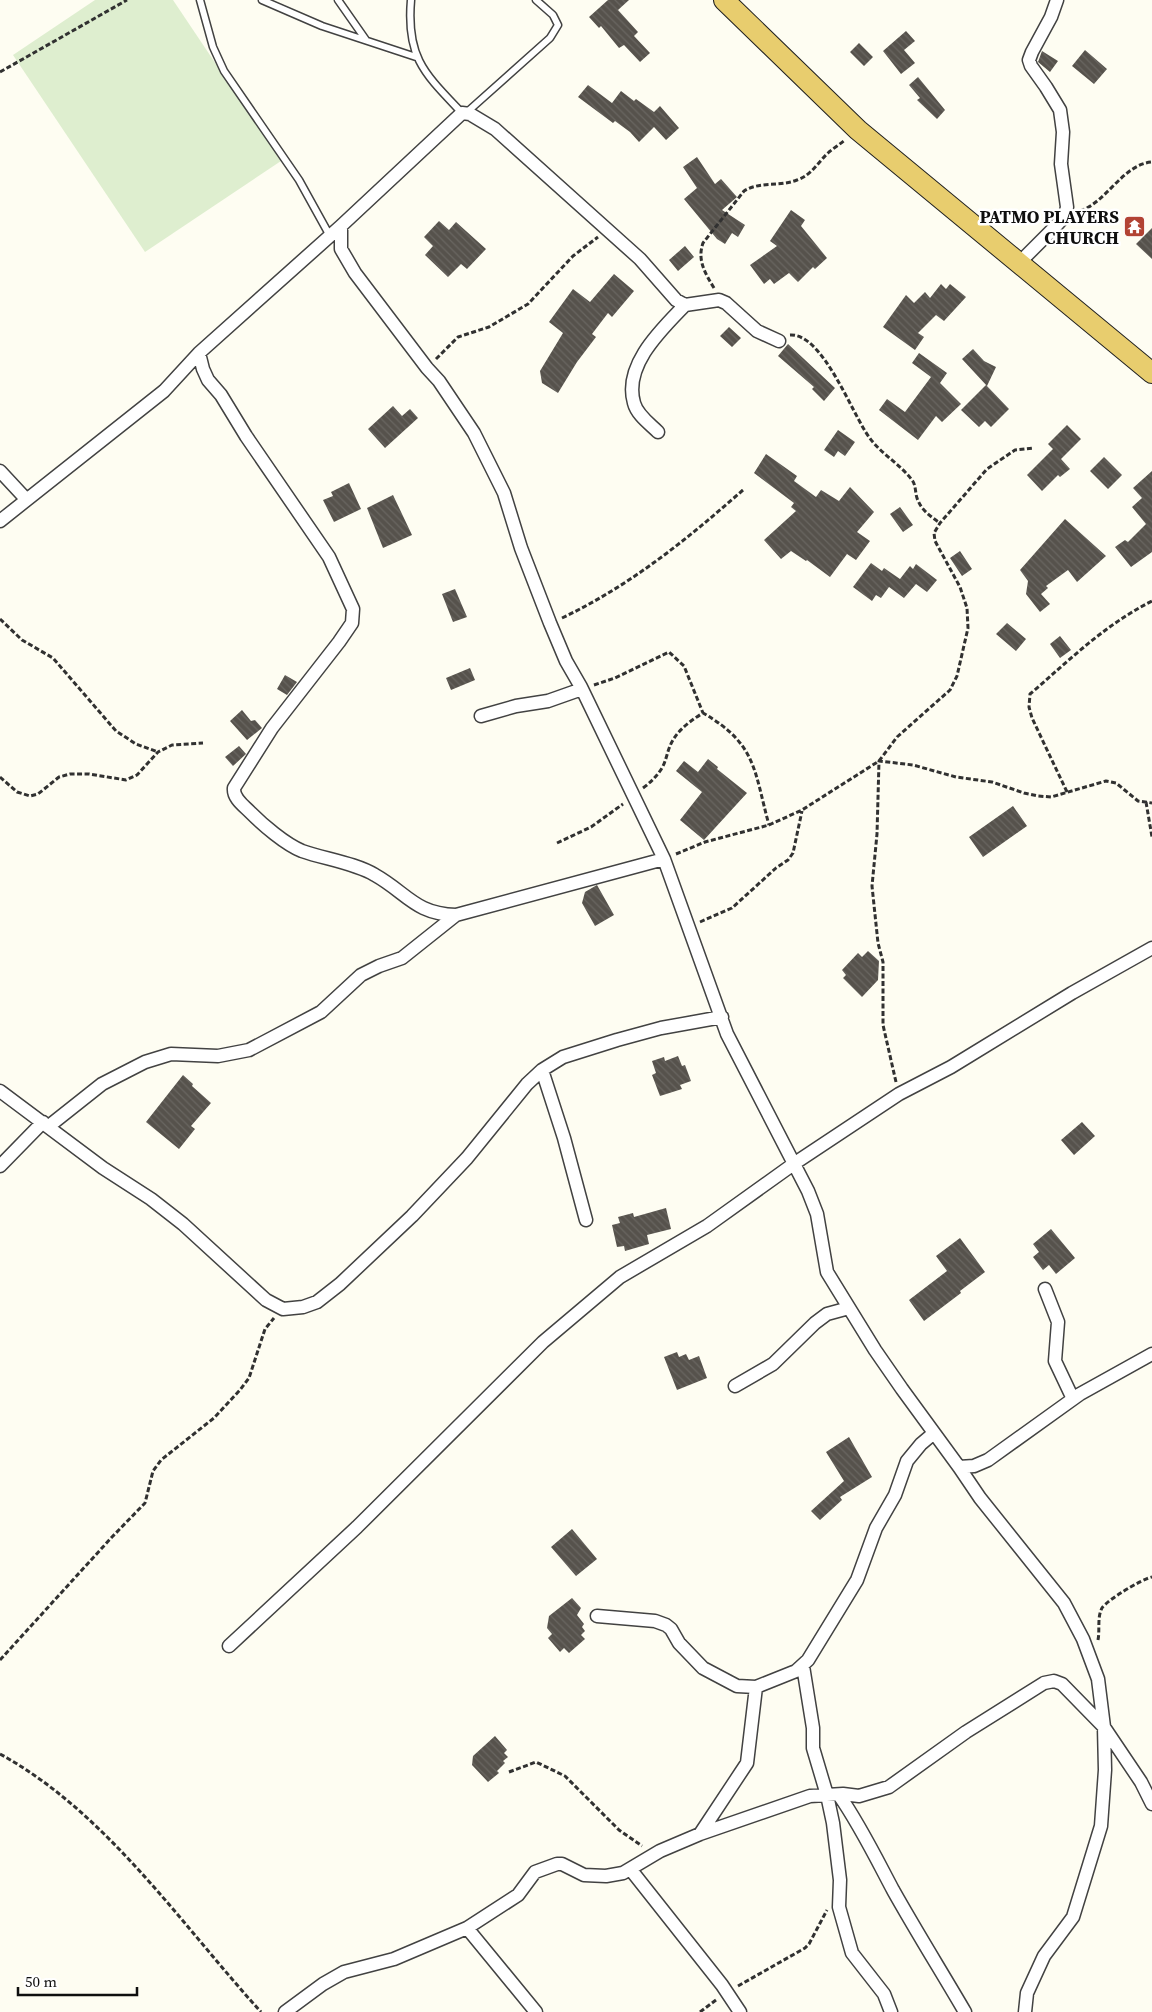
<svg xmlns="http://www.w3.org/2000/svg" width="1152" height="2012" font-family="'Source Serif 4',serif">
<style>
.pitch{fill:#deeecf}
.building{fill:url(#building-back-hatch)}
.lines{fill:none;stroke-linecap:round;stroke-linejoin:round}
.service-casing{stroke:#424242;stroke-width:9}
.minor-casing{stroke:#424242;stroke-width:15}
.trunk-casing{stroke:#202020;stroke-width:22}
.path{stroke:#313131;stroke-width:3;stroke-dasharray:5 2.5;stroke-linecap:butt}
.service{stroke:#fff;stroke-width:6}
.minor{stroke:#fff;stroke-width:12}
.trunk{stroke:#e8cd6e;stroke-width:20}
.labels{text-anchor:middle;stroke-width:5;stroke-linejoin:round;paint-order:stroke}
.poi-label{font-size:18px;font-weight:bold;fill:#0f0f0f;stroke:#fff;text-anchor:end}
</style>
<defs>
<pattern id="building-back-hatch" width="6" height="6" patternUnits="userSpaceOnUse" patternTransform="scale(1.25)"><rect width="6" height="6" fill="#56524c"/><path d="M-1 5l2 2M0 0l6 6M5-1l2 2" fill="none" stroke="#696661"/></pattern>
</defs>
<rect width="100%" height="100%" fill="#fefdf2"/>
<path class="pitch" d="M95,0H173L281,161L145,252L13,55Z"/>
<path class="building" d="M608,0H629L618,10L638,32L634,36L650,53L640,62L624,45L619,48L601,26L599,28L589,17Z
M906,31L915,41L904,50L915,63L901,74L883,51Z
M859,43L873,57L864,66L850,52Z
M1085,50L1107,69L1094,84L1072,66Z
M1042,51L1058,61L1050,72L1038,62Z
M918,77L945,110L937,119L917,100L920,98L909,85Z
M588,85L612,103L621,91L634,101L636,99L654,112L660,106L679,128L666,140L654,127L639,142L630,132L615,121L613,123L578,97Z
M697,157L715,184L721,179L737,197L722,210L745,225L738,237L732,233L725,244L717,239L684,199L697,188L683,167Z
M791,210L805,220L801,226L827,258L815,269L813,267L798,282L789,273L774,284L770,279L764,284L750,265L777,246L770,241Z
M439,221L449,230L456,222L486,249L467,269L461,264L448,277L425,255L433,246L424,237Z
M1152,228V259L1136,244Z
M685,246L694,257L678,271L669,260Z
M614,274L634,291L612,317L608,313L592,334L596,337L577,362L558,393L542,383L540,371L563,333L549,322L573,289L590,302Z
M941,284L946,289L950,284L966,297L944,321L936,315L918,333L924,337L915,350L883,327L906,295L914,303L925,292L930,298Z
M729,327L741,338L732,347L720,336Z
M788,344L835,388L824,401L812,389L814,387L778,356Z
M973,349L984,361L996,367L987,386L962,359Z
M919,353L947,373L940,383L961,404L942,422L936,416L918,440L879,410L887,399L905,412L931,377L912,363Z
M986,385L1009,409L991,427L985,421L979,427L961,410Z
M393,406L402,416L410,409L418,418L385,448L368,429Z
M1067,425L1081,439L1061,459L1070,469L1060,477L1058,475L1042,491L1027,475L1053,449L1048,444Z
M838,430L855,442L845,456L838,451L834,457L824,450Z
M766,454L797,476L794,481L816,497L821,490L839,501L850,487L874,512L857,532L870,541L856,560L847,554L830,577L807,560L806,561L791,551L781,559L764,540L796,511L791,507L794,503L754,473Z
M1104,457L1122,475L1108,489L1090,471Z
M1152,471V552L1131,567L1115,547L1125,540L1128,542L1146,524L1132,507L1142,498L1133,488Z
M349,483L361,509L334,522L323,500L333,496L331,492Z
M393,495L412,535L383,548L367,508Z
M900,507L913,525L903,532L890,514Z
M1065,519L1106,556L1077,582L1068,570L1046,586L1048,588L1041,594L1050,604L1040,612L1026,594L1028,581L1020,570Z
M960,551L972,569L962,576L950,558Z
M871,563L882,571L884,568L900,579L910,566L913,569L916,564L937,580L927,592L916,584L904,598L889,587L881,598L876,595L872,601L853,587Z
M455,589L467,617L453,622L442,594Z
M1007,623L1026,639L1016,651L996,634Z
M1060,636L1071,650L1060,658L1050,644Z
M470,668L475,680L451,690L446,678Z
M285,675L297,682L287,695L277,689Z
M242,710L251,721L255,720L262,728L247,740L230,721Z
M239,746L246,754L233,766L225,757Z
M708,759L718,767L717,769L747,793L704,840L680,820L702,792L676,771L684,761L698,772Z
M1013,806L1027,826L983,857L969,837Z
M597,885L614,915L595,926L582,903L585,892Z
M868,951L879,961L878,980L862,997L843,978L846,975L842,970L858,953L862,957Z
M678,1056L682,1066L685,1065L691,1081L680,1085L682,1089L660,1096L652,1075L656,1073L652,1061L664,1057L665,1061Z
M183,1075L193,1084L192,1086L211,1103L191,1126L195,1129L179,1149L146,1122Z
M1082,1122L1095,1136L1074,1155L1061,1140Z
M666,1208L671,1229L647,1235L649,1244L625,1251L624,1246L617,1247L612,1225L620,1223L618,1217L633,1213L634,1217Z
M1051,1229L1075,1258L1056,1274L1049,1265L1043,1270L1033,1257L1039,1252L1033,1244Z
M960,1238L985,1272L960,1291L961,1293L924,1321L909,1300L947,1271L936,1256Z
M677,1352L679,1357L686,1354L689,1360L699,1356L707,1378L677,1390L664,1357Z
M849,1437L872,1477L840,1497L842,1500L820,1520L811,1511L844,1481L826,1452Z
M572,1529L597,1559L576,1576L551,1547Z
M572,1598L581,1608L577,1615L584,1624L582,1627L585,1631L581,1635L585,1639L569,1653L564,1648L560,1652L548,1638L552,1634L547,1628L549,1616Z
M495,1736L507,1750L504,1753L508,1757L503,1761L505,1763L497,1771L499,1773L488,1782L472,1765L473,1756Z"/>
<g class="lines">
<defs>
<path id="service" d="M200,0L213,47L224,71L299,180L330,236
M262,0L322,26L416,57
M338,0L366,40
M411,0C406,58 425,74 462,113
M466,113L550,38L558,25L553,15L536,0"/>
<path id="minor" d="M341,226V249L355,273L427,368L439,381L474,433L504,493L521,548L550,623L566,661L581,687L664,859L727,1034L808,1191L817,1214L827,1272L875,1350L902,1389L959,1467L980,1498L1064,1603L1083,1639L1098,1679L1104,1727L1141,1782L1152,1804
M1019,263L1053,229L1065,216L1067,207L1061,164L1063,132L1060,110L1046,87L1031,66L1029,60L1032,52L1051,17L1057,0
M199,353L203,369L208,380L221,395L246,436L329,557L353,609L352,623L339,642L272,728L234,788C233,798 243,805 250,812C263,825 285,844 302,851C325,859 355,863 375,875C407,893 415,914 456,915
M658,432C650,424 637,415 634,403C623,365 662,329 685,305
M0,471L26,499
M0,521L164,391L199,353L341,226L462,113L470,114L495,129L640,259L676,300L685,305L719,300L726,303L757,331L779,341
M481,716L516,706L548,701L582,689
M542,1070L564,1138L586,1220
M0,1091L103,1168L151,1199L183,1224L266,1300L283,1309L303,1307L317,1302L340,1284L412,1216L467,1158L527,1084L542,1070L563,1057L617,1040L661,1028L722,1017
M49,1126L102,1084L145,1062L171,1054L218,1056L249,1050L321,1012L361,975L379,966L402,958L456,915L664,859
M0,1166L43,1122
M1045,1289L1058,1322L1055,1361L1073,1399
M735,1386L773,1364L815,1323L827,1314L849,1308
M959,1467L974,1466L988,1460L1080,1394L1152,1354
M597,1616L655,1621L666,1625L671,1629L679,1643L703,1668L737,1686L756,1687L796,1671L808,1660L857,1580L876,1528L895,1495L907,1461L921,1444L934,1433
M229,1646L357,1527L543,1342L620,1277L707,1226L795,1163L899,1094L951,1067L1072,993L1152,948
M803,1666L813,1728V1748L827,1795L833,1823L840,1880L839,1907L852,1953L884,1994L891,2012
M839,1795C860,1825 876,1858 893,1890C916,1931 941,1971 965,2012
M700,1834L747,1763L756,1687
M631,1870L722,1985L740,2012
M467,1928L536,2012
M285,2012L323,1984L344,1972L394,1959L467,1928L518,1895L535,1872L557,1864H562L584,1875L606,1876L623,1873L660,1851L700,1834L810,1796L843,1794L859,1796L889,1787L966,1732L1044,1683L1054,1681L1062,1684L1104,1727L1105,1770L1101,1826L1073,1917L1044,1956L1027,1993L1025,2012"/>
<path id="trunk" d="M724,0L858,130L1152,373"/>
</defs>
<use href="#service" class="service-casing"/>
<use href="#minor" class="minor-casing"/>
<use href="#trunk" class="trunk-casing"/>
<path class="path" d="M0,72L127,0
M1080,211C1107,202 1123,164 1152,162
M714,288C705,273 697,260 703,243L744,191C760,181 779,187 797,180C812,175 818,162 829,152C834,148 840,144 845,140
M790,335C823,333 852,414 869,437C881,454 900,464 912,480C916,485 915,492 917,498C921,510 930,516 940,523
M436,359L458,337L489,327L528,304L573,256L598,237
M562,618C631,585 686,540 743,490
M0,619L22,640L53,658L116,731L136,744L158,752
M594,685L615,678L669,652L684,666L703,713
M0,777L17,792L30,796L38,794L59,777L70,774H89L126,780L137,775L158,752L172,745L203,743
M643,788C651,782 657,776 662,768C666,761 667,753 670,746C676,731 690,721 703,713C757,744 754,771 769,825
M1067,792L1032,718L1029,707L1030,694C1071,659 1103,626 1152,601
M1146,802L1152,837
M557,843L591,827L623,804
M676,854L705,842L769,825L802,810L879,761L897,737L950,690L957,676L968,628L967,608L960,587L935,541L934,533L940,523L987,469L1015,450L1034,448
M700,922L732,908L776,868L788,860L793,853L802,811
M896,1082L883,1025V962L878,943L872,886L877,834L879,761L913,765L956,777L992,782L1024,793L1038,796L1051,797L1106,781L1116,783L1138,801L1152,803
M1098,1640C1100,1630 1097,1617 1102,1608C1107,1600 1142,1579 1152,1577
M0,1660L112,1537L145,1503L153,1471L161,1460L214,1418L240,1390L249,1378L265,1329L274,1318
M0,1754C106,1812 181,1924 261,2012
M509,1772L536,1762L565,1776L619,1830L642,1846
M738,1986L805,1948L809,1944L827,1910
M700,2012L716,2000"/>
<use href="#service" class="service"/>
<use href="#minor" class="minor"/>
<use href="#trunk" class="trunk"/>
</g>
<defs>
<symbol id="temple-square" viewBox="-11 -11 22 22"><rect x="-9" y="-9" width="18" height="18" rx="4" fill="#b24333" stroke="#fff"/><path d="M0-6L5-2H3V0L6.5 2.5H4V6H1.5V3h-3V6H-4V2.5H-6.5L-3 0V-2H-5Z" fill="#fff"/></symbol>
</defs>
<g fill-rule="evenodd">
<use href="#temple-square" x="1122" y="214" width="25" height="25"/>
</g>
<g class="labels">
<g class="poi-label">
<text x="1119" y="223">PATMO PLAYERS<tspan x="1119" dy="21">CHURCH</tspan></text>
</g>
</g>
<path d="M18 1987v8h119v-8" fill="none" stroke="#0f0f0f" stroke-width="2.5"/>
<text x="25" y="1987" font-size="15" fill="#0f0f0f" stroke="#ffffff" stroke-width="4" paint-order="stroke">50 m</text>
</svg>
